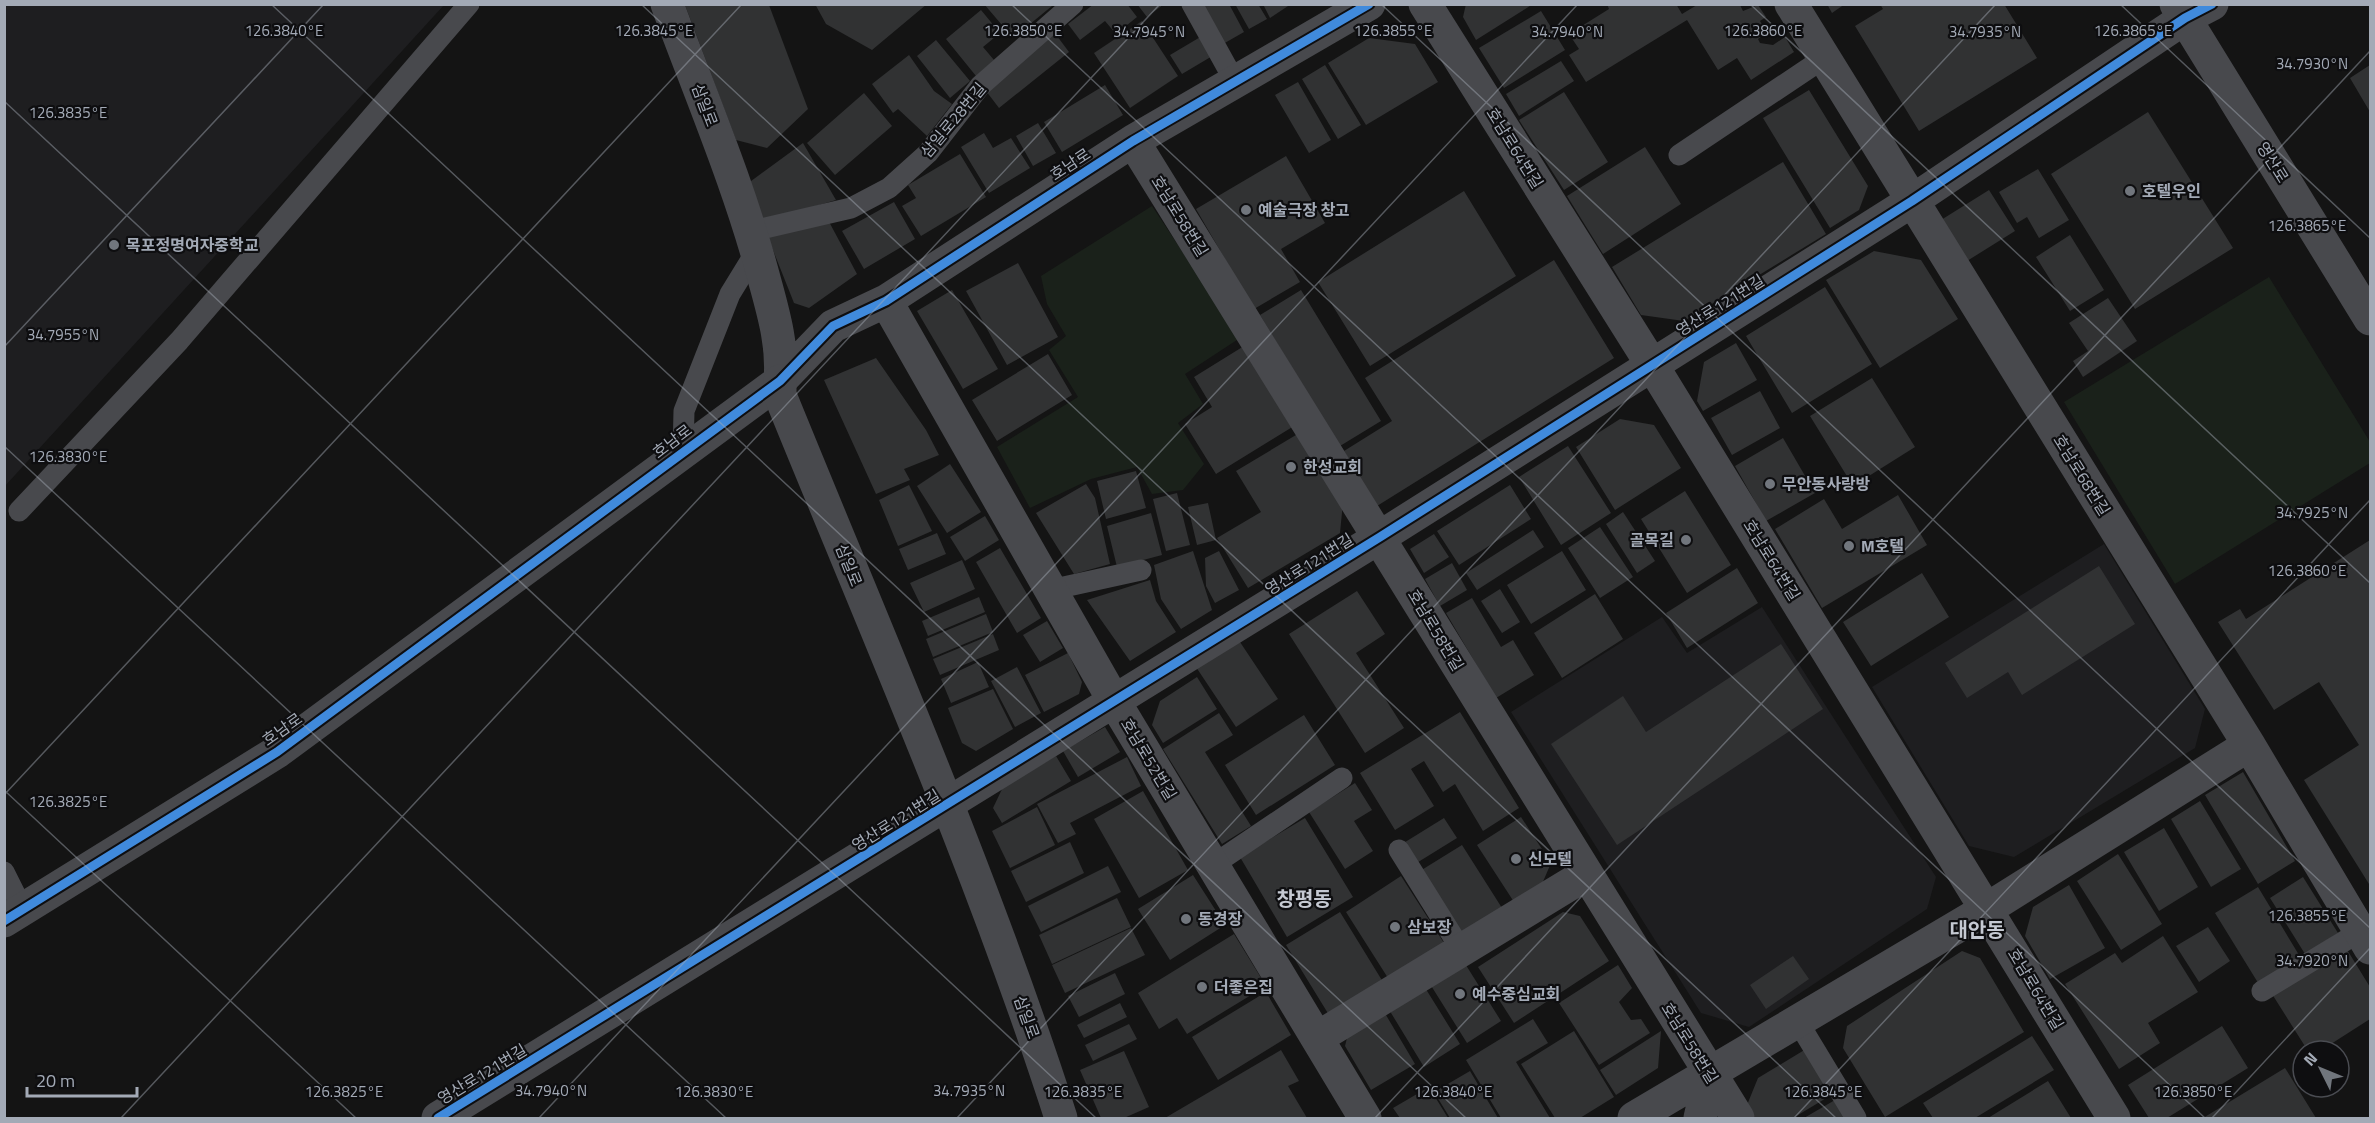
<svg xmlns="http://www.w3.org/2000/svg" width="2375" height="1123" font-family="'Titillium Web','Noto Sans KR',sans-serif">
<style>
.built{fill:#1e1e20}
.green{fill:#1a211a}
.building{fill:#313233}
.lines{fill:none;stroke-linecap:round;stroke-linejoin:round}
.service{stroke:#48494d;stroke-width:21}
.minor{stroke:#48494d;stroke-width:33}
.tertiary{stroke:#48494d;stroke-width:33}
.cycleway-casing{stroke:#0e0e10;stroke-width:13}
.cycleway{stroke:#408adc;stroke-width:9}
.ticks{fill:none;stroke:#a3aab6;stroke-width:1.5;stroke-opacity:0.45}
.poi-dot{fill:#71767d;stroke:#0e0e10;stroke-width:2}
.labels{text-anchor:middle;stroke-width:4.5;stroke-linejoin:round;paint-order:stroke}
.street-label{font-size:16px;fill:#a3aab6;stroke:#0e0e10}
.poi-label{font-size:16px;font-weight:bold;fill:#a3aab6;stroke:#0e0e10;text-anchor:start}
.quarter-label{font-size:20px;font-weight:bold;fill:#c5c9d2;stroke:#0e0e10}
.ticks-label{font-size:15px;text-anchor:middle;fill:#a3aab6;stroke:#0e0e10;stroke-width:4.5;stroke-linejoin:round;paint-order:stroke}
</style>
<rect width="100%" height="100%" fill="#141414"/>
<path class="built" d="M5,4L444,5L5,486L4,5Z
M2104,544L2205,709L2195,748L2014,857L1969,846L1872,687Z
M1762,607L1936,877L1927,909L1749,1027L1701,1013L1511,712L1662,617L1687,653Z"/>
<path class="green" d="M1152,206L1240,338L1185,374L1203,404L1178,423L1204,464L1183,490L1152,494L1137,467L1091,479L1030,508L997,447L1078,397L1049,350L1066,336L1047,304L1041,276Z
M2269,277L2370,442V463L2175,584L2064,402Z"/>
<path class="building" d="M815,4H927L872,50L826,24Z
M984,4H1050L1052,6L1013,38Z
M1094,4H1127L1137,17L1116,34L1105,21L1080,40L1068,24Z
M1137,4H1164L1147,17Z
M1201,4H1229L1244,32L1223,44Z
M1235,4H1258L1267,19L1249,29Z
M1263,4H1291L1270,18Z
M1466,4H1533L1476,40L1463,17Z
M1607,4H1676L1682,14L1697,5H1740L1743,11L1758,5L1766,17L1760,21L1767,32L1758,39L1760,43L1773,45L1785,37L1794,52L1751,80L1737,58L1718,70L1687,20L1586,82L1569,55L1579,49L1569,34L1609,9Z
M1827,4H1845L1832,13Z
M1880,4H2004L2037,58L1919,131L1855,26L1883,9Z
M685,5H769L808,109L767,148L736,140Z
M981,10L1000,33L983,47L994,60L976,76L946,39Z
M1541,11L1565,50L1504,88L1479,48Z
M1142,21L1178,76L1130,108L1094,53Z
M1054,32L1069,52L999,108L983,87Z
M1202,36L1214,55L1182,74L1170,55Z
M1369,38L1415,44L1438,82L1366,125L1328,63Z
M936,40L970,81L950,98L917,56Z
M909,55L934,91L952,104L927,136L898,109L893,113L872,84Z
M1561,61L1574,81L1519,116L1506,94Z
M1325,65L1361,125L1338,139L1302,79Z
M2370,65V112L2350,78Z
M1298,82L1331,140L1309,153L1275,95Z
M1105,85L1123,115L1062,152L1044,122Z
M1809,90L1868,186L1859,210L1830,228L1763,118Z
M1564,92L1608,162L1564,190L1519,120Z
M864,93L892,126L835,175L807,143Z
M2148,112L2233,248L2135,309L2051,174Z
M1038,123L1056,153L1033,166L1016,136Z
M984,133L993,148L1011,138L1030,168L989,193L961,147Z
M803,143L836,200L759,223L747,184Z
M1645,147L1681,204L1603,254L1567,196Z
M960,154L986,197L921,236L902,206L916,198L908,185Z
M1286,156L1325,223L1281,249L1300,282L1254,309L1196,209Z
M1783,162L1826,234L1684,321L1641,315L1612,267Z
M2038,169L2069,220L2039,238L2027,217L2017,223L1999,192Z
M1989,190L2015,231L1967,261L1941,220Z
M1464,191L1516,276L1370,366L1318,282Z
M894,202L915,239L864,269L842,231Z
M827,218L857,274L809,308L794,303L767,235Z
M2070,235L2104,290L2070,311L2036,257Z
M1874,251L1921,260L1958,319L1880,368L1826,280Z
M1554,260L1614,358L1377,506L1344,451L1392,421L1365,378Z
M1018,263L1058,337L1007,365L966,291Z
M1825,287L1872,364L1792,413L1746,336Z
M952,290L998,369L963,389L917,311Z
M1301,290L1381,421L1340,446L1260,315Z
M2108,298L2137,341L2083,377L2073,361L2088,351L2069,323Z
M1736,343L1757,380L1703,411L1697,401L1704,362Z
M1244,346L1294,426L1216,474L1185,424L1212,407L1194,377Z
M1048,354L1072,395L997,441L972,400Z
M876,358L926,430L939,455L904,469L910,480L876,494L824,380Z
M1872,378L1915,447L1853,486L1810,416Z
M1760,391L1780,428L1732,455L1711,418Z
M1620,419L1654,425L1681,468L1615,510L1576,447Z
M1301,432L1343,502L1340,533L1248,588L1217,538L1261,512L1236,471Z
M1783,438L1815,493L1766,521L1735,466Z
M1568,446L1611,513L1561,545L1519,477Z
M950,464L981,512L947,533L917,486Z
M1136,471L1146,508L1106,519L1097,481Z
M1086,484L1095,498L1110,564L1074,574L1036,513Z
M909,485L932,531L898,546L879,500Z
M1510,485L1531,519L1459,565L1437,531Z
M1685,491L1731,565L1687,593L1641,519Z
M1177,493L1190,545L1166,551L1153,499Z
M1898,495L1927,545L1822,608L1775,529L1824,499L1842,529Z
M1208,503L1216,540L1197,545L1188,507Z
M1623,512L1655,561L1637,573L1606,524Z
M1151,513L1162,555L1117,567L1107,526Z
M985,516L999,540L965,561L950,537Z
M1600,527L1633,577L1600,598L1568,548Z
M1533,530L1544,547L1477,590L1466,573Z
M937,533L946,554L908,570L899,549Z
M1434,534L1449,557L1424,573L1410,549Z
M2370,540V883L2369,884L2304,780L2359,745L2319,682L2274,710L2218,622L2240,609L2246,619Z
M1000,548L1041,618L1017,633L976,562Z
M1193,551L1212,610L1181,629L1161,599L1154,565Z
M1219,551L1239,590L1215,603L1206,586L1205,558Z
M1562,551L1586,590L1531,624L1507,585Z
M962,560L975,589L924,612L910,583Z
M1452,563L1467,590L1440,606L1425,579Z
M2099,566L2135,624L2022,695L2008,672L1967,698L1945,663Z
M1737,568L1758,603L1687,648L1666,613Z
M1922,573L1949,617L1871,666L1843,622Z
M1150,580L1156,601L1176,632L1130,661L1087,600Z
M1500,589L1520,622L1502,633L1481,601Z
M1357,591L1385,634L1356,653L1404,728L1365,753L1289,634Z
M1595,594L1623,639L1562,678L1534,633Z
M979,597L985,612L928,636L922,621Z
M1472,598L1501,647L1513,640L1534,675L1496,698L1446,613Z
M986,614L993,632L933,657L926,639Z
M1047,621L1063,648L1040,662L1023,635Z
M993,634L999,650L940,675L933,659Z
M1238,639L1278,699L1236,727L1196,667Z
M1781,644L1823,709L1617,845L1551,744L1623,696L1646,732Z
M1068,653L1082,682L1079,694L1044,712L1025,675Z
M978,662L989,687L951,703L941,679Z
M1017,667L1041,713L1015,727L991,681Z
M1197,677L1217,709L1163,743L1152,725L1160,701Z
M993,689L1013,729L976,751L962,743L948,708Z
M1460,712L1519,808L1483,831L1455,784L1443,792L1424,761L1411,769L1434,806L1395,830L1360,773Z
M1219,713L1233,735L1205,752L1251,826L1222,844L1163,749Z
M1304,715L1335,765L1256,815L1225,765Z
M1105,727L1120,752L1078,777L1063,751Z
M1056,756L1071,781L1002,823L993,808L1003,787Z
M1127,757L1141,786L1070,823L1076,834L1058,843L1037,804Z
M2243,772L2295,861L2258,884L2205,795Z
M1355,783L1372,810L1354,821L1373,851L1345,869L1309,812Z
M1143,791L1188,870L1139,898L1094,819Z
M2200,801L2241,869L2211,887L2171,819Z
M1037,807L1055,845L1010,868L992,831Z
M1521,817L1551,863L1542,884L1514,902L1477,845Z
M1305,818L1353,897L1287,937L1240,857Z
M1444,818L1457,838L1415,864L1402,844Z
M2164,828L2198,887L2159,911L2124,852Z
M1070,842L1084,873L1026,902L1011,871Z
M1462,845L1502,908L1461,935L1420,871Z
M2118,854L2162,924L2121,950L2077,881Z
M1108,866L1121,892L1041,932L1028,906Z
M1193,875L1225,925L1170,960L1138,909Z
M1401,876L1444,943L1388,978L1346,912Z
M2303,877L2338,933L2305,954L2270,898Z
M2069,885L2105,948L2050,979L2025,936L2033,907Z
M2258,887L2302,960L2260,986L2215,913Z
M1117,898L1131,927L1052,964L1039,935Z
M1340,912L1383,982L1329,1015L1286,945Z
M1563,912L1580,916L1609,961L1514,1023L1478,967Z
M2208,927L2230,961L2199,982L2176,946Z
M1131,928L1145,955L1065,993L1052,965Z
M1234,934L1266,986L1187,1034L1177,1018L1159,1029L1138,993Z
M2163,936L2198,992L2148,1023L2160,1043L2119,1069L2065,984L2115,953L2122,963Z
M2346,948L2370,987V1019L2320,1051H2308L2272,994Z
M1962,951L1980,958L2024,1032L1885,1117L1843,1048L1847,1026Z
M1793,956L1809,979L1766,1009L1750,985Z
M1464,962L1501,1021L1467,1043L1430,984Z
M1618,965L1632,988L1619,1002L1631,1020L1641,1019L1650,1033L1599,1065L1559,1003Z
M1115,973L1125,994L1079,1017L1068,996Z
M1424,986L1460,1044L1424,1067L1388,1008Z
M1266,992L1291,1035L1218,1080L1192,1037Z
M1120,1003L1127,1017L1084,1038L1077,1025Z
M1383,1010L1415,1064L1371,1090L1345,1046L1349,1030Z
M1533,1019L1548,1043L1516,1062L1550,1118H1501L1466,1060Z
M1129,1024L1137,1039L1093,1061L1085,1045Z
M2222,1026L2248,1068L2167,1118H2149L2128,1085Z
M1574,1031L1614,1097L1580,1118H1555L1521,1064Z
M1661,1031L1658,1068L1616,1095L1600,1070Z
M2032,1036L2054,1070L1975,1118H1933L1923,1103Z
M1806,1049L1833,1094L1793,1118H1755L1747,1105L1758,1078Z
M1281,1050L1299,1081L1288,1086L1307,1118H1165Z
M1124,1051L1149,1107L1124,1118H1101L1080,1070Z
M2285,1068L2316,1118H2203Z
M1470,1071L1498,1118H1450L1434,1092Z
M2048,1081L2071,1118H1988Z
M1429,1087L1448,1118H1400L1393,1108Z
M1835,1100L1847,1118H1804Z"/>
<g class="lines">
<path class="service" d="M1192,4L1234,80
M1679,155L1824,58
M752,231L851,208L889,188L928,153L980,86L1073,4
M683,452L684,411L730,294L757,250
M19,511L179,341L469,4
M1050,590L1141,570
M1399,850L1462,951
M1213,865L1342,778
M4,872L23,910
M2262,991L2361,931
M1798,1022L1856,1118"/>
<path class="minor" d="M667,4C701,96 740,187 765,282C774,315 783,346 780,381
M1425,4L1652,365L2114,1118
M1791,4L2249,745L2370,948
M1133,141L1738,1118
M886,301L1114,701L1365,1118
M4,921L277,752L780,381L833,326L886,301L1133,141L1369,4
M1317,1038L1585,875
M438,1118L1380,537L1912,201L2185,18L2212,4
M1634,1118L1987,909L2249,745
M1700,1118L1710,1074"/>
<path class="tertiary" d="M2176,4L2370,319
M780,381V395C877,634 982,872 1061,1118"/>
<defs>
<path id="cycleway" d="M4,921L277,752L780,381L833,326L886,301L1133,141L1369,4
M438,1118L1380,537L1912,201L2185,18L2212,4"/>
</defs>
<use href="#cycleway" class="cycleway-casing"/>
<use href="#cycleway" class="cycleway"/>
</g>
<path class="ticks" d="M271,4L1466,1118M641,4L1836,1118M1011,4L2205,1118M1381,4L2370,928M1750,4L2370,583M2120,4L2370,238M4,101L1096,1118M4,347L324,4M4,446L726,1118M4,790L356,1118M4,795L742,4M121,1118L1160,4M539,1118L1578,4M957,1118L1996,4M1375,1118L2370,51M1794,1118L2370,500M2212,1118L2370,948"/>
<g class="poi-dot">
<circle cx="2130" cy="191" r="6"/>
<circle cx="1246" cy="210" r="6"/>
<circle cx="114" cy="245" r="6"/>
<circle cx="1291" cy="467" r="6"/>
<circle cx="1770" cy="484" r="6"/>
<circle cx="1686" cy="540" r="6"/>
<circle cx="1849" cy="546" r="6"/>
<circle cx="1516" cy="859" r="6"/>
<circle cx="1186" cy="919" r="6"/>
<circle cx="1395" cy="927" r="6"/>
<circle cx="1202" cy="987" r="6"/>
<circle cx="1460" cy="994" r="6"/>
</g>
<g class="labels">
<g class="street-label">
<text transform="translate(705 105) rotate(69)" y="6">삼일로</text>
<text transform="translate(953 120) rotate(-50)" y="6">삼일로28번길</text>
<text transform="translate(1515 148) rotate(58)" y="6">호남로64번길</text>
<text transform="translate(2273 162) rotate(58)" y="6">영산로</text>
<text transform="translate(1070 164) rotate(-33)" y="6">호남로</text>
<text transform="translate(1180 216) rotate(58)" y="6">호남로58번길</text>
<text transform="translate(1720 305) rotate(-32)" y="6">영산로121번길</text>
<text transform="translate(672 441) rotate(-37)" y="6">호남로</text>
<text transform="translate(2082 475) rotate(58)" y="6">호남로68번길</text>
<text transform="translate(1772 560) rotate(58)" y="6">호남로64번길</text>
<text transform="translate(1309 564) rotate(-32)" y="6">영산로121번길</text>
<text transform="translate(849 565) rotate(68)" y="6">삼일로</text>
<text transform="translate(1436 630) rotate(59)" y="6">호남로58번길</text>
<text transform="translate(282 729) rotate(-35)" y="6">호남로</text>
<text transform="translate(1149 759) rotate(59)" y="6">호남로52번길</text>
<text transform="translate(896 820) rotate(-32)" y="6">영산로121번길</text>
<text transform="translate(2036 989) rotate(59)" y="6">호남로64번길</text>
<text transform="translate(1027 1017) rotate(70)" y="6">삼일로</text>
<text transform="translate(1690 1043) rotate(58)" y="6">호남로58번길</text>
<text transform="translate(482 1074) rotate(-31)" y="6">영산로121번길</text>
</g>
<g class="poi-label">
<text x="2142" y="197">호텔우인</text>
<text x="1258" y="216">예술극장 창고</text>
<text x="126" y="251">목포정명여자중학교</text>
<text x="1303" y="473">한성교회</text>
<text x="1782" y="490">무안동사랑방</text>
<text x="1674" y="546" text-anchor="end">골목길</text>
<text x="1861" y="552">M호텔</text>
<text x="1528" y="865">신모텔</text>
<text x="1198" y="925">동경장</text>
<text x="1407" y="933">삼보장</text>
<text x="1214" y="993">더좋은집</text>
<text x="1472" y="1000">예수중심교회</text>
</g>
<g class="quarter-label">
<text x="1304" y="906">창평동</text>
<text x="1977" y="937">대안동</text>
</g>
</g>
<g class="ticks-label">
<text x="284" y="36">126.3840°E</text>
<text x="654" y="36">126.3845°E</text>
<text x="1023" y="36">126.3850°E</text>
<text x="1393" y="36">126.3855°E</text>
<text x="1763" y="36">126.3860°E</text>
<text x="2133" y="36">126.3865°E</text>
<text x="1149" y="37">34.7945°N</text>
<text x="1567" y="37">34.7940°N</text>
<text x="1985" y="37">34.7935°N</text>
<text x="2312" y="69">34.7930°N</text>
<text x="68" y="118">126.3835°E</text>
<text x="2307" y="231">126.3865°E</text>
<text x="63" y="340">34.7955°N</text>
<text x="68" y="462">126.3830°E</text>
<text x="2312" y="518">34.7925°N</text>
<text x="2307" y="576">126.3860°E</text>
<text x="68" y="807">126.3825°E</text>
<text x="2307" y="921">126.3855°E</text>
<text x="2312" y="966">34.7920°N</text>
<text x="551" y="1096">34.7940°N</text>
<text x="969" y="1096">34.7935°N</text>
<text x="344" y="1097">126.3825°E</text>
<text x="714" y="1097">126.3830°E</text>
<text x="1083" y="1097">126.3835°E</text>
<text x="1453" y="1097">126.3840°E</text>
<text x="1823" y="1097">126.3845°E</text>
<text x="2193" y="1097">126.3850°E</text>
</g>
<rect width="2375" height="1123" fill="none" stroke="#a3aab6" stroke-width="12"/>
<g transform="translate(2321 1069) rotate(313)"><circle r="28" fill="#0e0e10" stroke="#4a4c52" stroke-width="1.5"/>
<path d="M0-4.5L10 22L0 15L-10 22Z" fill="#71767d"/>
<text y="-9" font-size="16" font-weight="bold" text-anchor="middle" fill="#a3aab6">N</text>
</g>
<path d="M27 1087v9h110v-9" fill="none" stroke="#a3aab6" stroke-width="3"/>
<text x="36" y="1087" font-size="18" fill="#a3aab6" stroke="#0e0e10" stroke-width="4.5" paint-order="stroke">20 m</text>
</svg>
